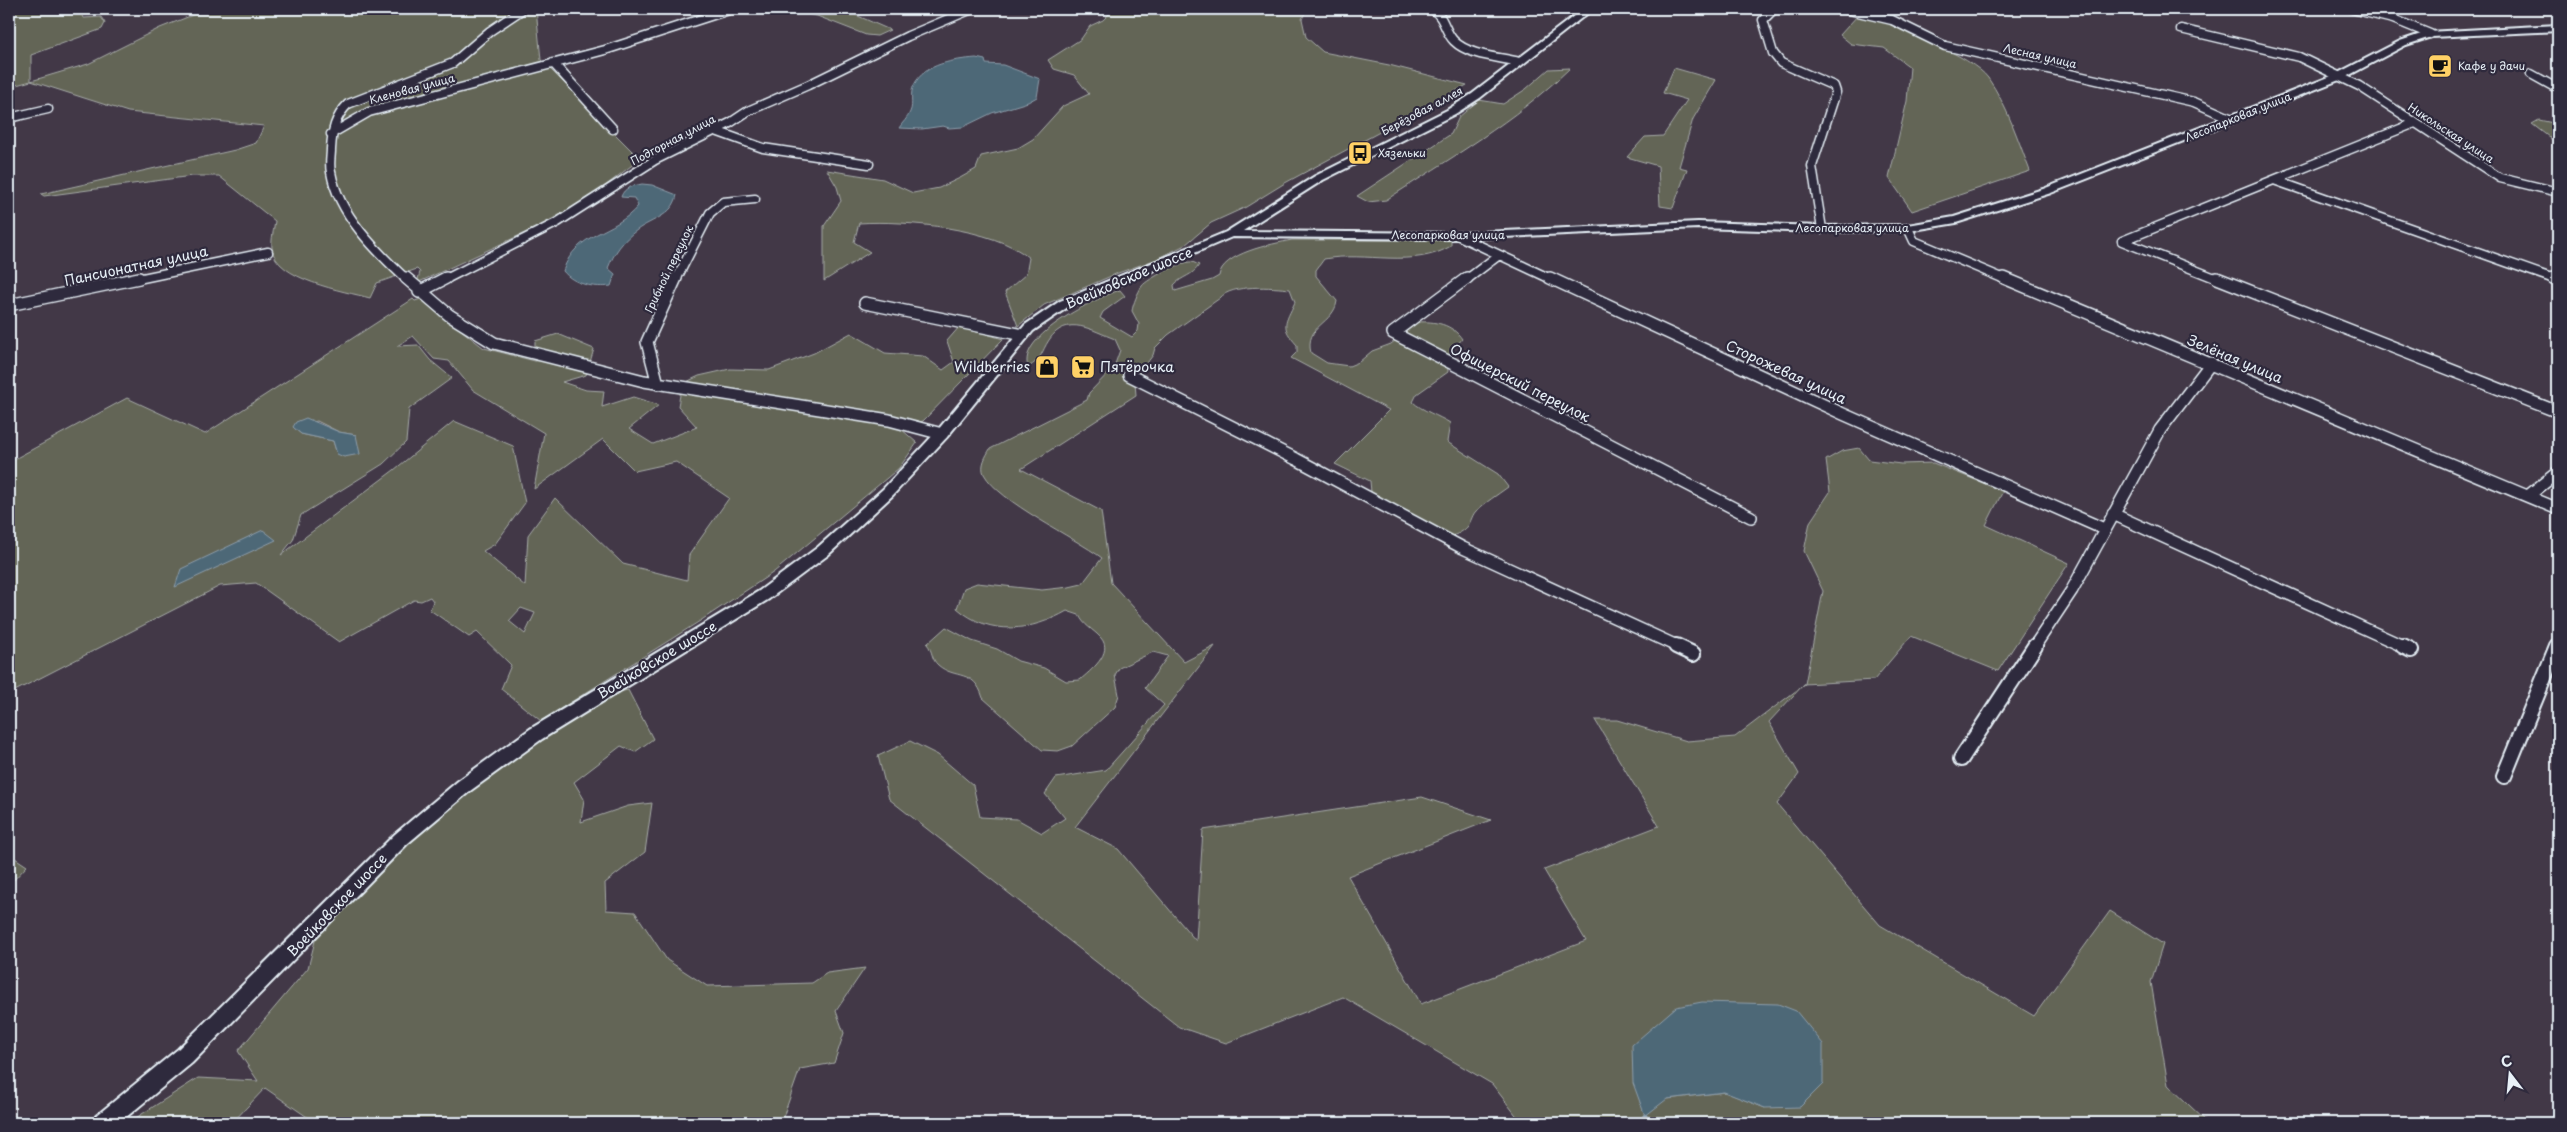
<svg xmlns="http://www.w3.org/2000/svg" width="2567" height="1132" font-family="'Playpen Sans',sans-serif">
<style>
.green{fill:#646557;stroke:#a6aba8;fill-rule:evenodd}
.water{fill:#4e6777;stroke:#8c9eab}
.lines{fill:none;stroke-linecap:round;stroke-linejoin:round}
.stream{stroke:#8c9eab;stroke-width:5}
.minor-far2-casing{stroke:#e8f1f8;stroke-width:11}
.minor-far1-casing{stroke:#e8f1f8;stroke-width:14}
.minor-casing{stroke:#e8f1f8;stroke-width:18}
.tertiary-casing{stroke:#e8f1f8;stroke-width:4}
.minor-far2{stroke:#2f2a3d;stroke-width:8}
.minor-far1{stroke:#2f2a3d;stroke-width:11}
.minor{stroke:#2f2a3d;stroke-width:14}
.tertiary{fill:#2f2a3d;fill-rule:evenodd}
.labels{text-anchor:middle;stroke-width:4.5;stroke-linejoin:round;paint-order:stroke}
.far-street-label{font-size:11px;fill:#e8f1f8;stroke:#2f2a3d}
.far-poi-label{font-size:11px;fill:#e8f1f8;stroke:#2f2a3d;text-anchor:start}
.street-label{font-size:14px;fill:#e8f1f8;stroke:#2f2a3d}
.poi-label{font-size:14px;fill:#e8f1f8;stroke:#2f2a3d;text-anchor:end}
</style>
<rect width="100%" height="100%" fill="#423847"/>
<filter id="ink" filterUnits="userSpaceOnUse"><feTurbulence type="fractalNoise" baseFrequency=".02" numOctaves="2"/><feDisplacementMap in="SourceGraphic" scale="10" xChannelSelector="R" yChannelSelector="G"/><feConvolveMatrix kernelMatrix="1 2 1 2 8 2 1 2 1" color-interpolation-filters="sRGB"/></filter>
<g filter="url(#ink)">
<path class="green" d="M9,9H81L79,11L84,18L101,17L105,23L102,29L31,55V81L88,64L160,28L208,9H456L463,11L475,9H536L541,60L640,159L574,210L417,283L420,272L417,269L377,283L370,298C344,291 275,280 272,248C271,239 274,229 275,221L219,176H192L44,196L41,194L235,150L256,143L264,126L128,112L31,81L9,87Z
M735,9H842L890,30L877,36L866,35L817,16L790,11L729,12Z
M1114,9H1307L1302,19L1306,37L1323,52L1389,65L1467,85L1285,183L1246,207L1211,223L1185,245L1157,259L1118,273L1044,305L1018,326L1005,292L1026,274L1029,258C995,228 905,220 859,223L854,242L870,252L824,281V226L841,201L837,187L827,170L883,179L913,193L939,188L960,178L976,169L981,156L1018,148L1033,139L1063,106L1089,94L1074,75L1054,69L1048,60L1081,39L1090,26L1103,20Z
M1858,15L1870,16C1896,27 1972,56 1988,78C2007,105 2018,140 2030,171L1912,211L1889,178L1907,101L1910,67L1884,48L1851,44L1840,35Z
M1570,68C1515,121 1449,159 1386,200L1368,202L1357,196L1451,134L1459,117L1479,100L1503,104L1526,89L1549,69Z
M1674,68L1716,80L1693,119L1679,167L1687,169L1673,208L1660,206L1658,166L1627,157L1645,137L1663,136L1687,100L1663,93Z
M2539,120L2558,124V144L2532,124Z
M1292,240H1451V246C1413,269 1366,251 1324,259L1316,270V276L1337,301C1334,324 1304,325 1311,353L1327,363L1349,366L1359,362L1372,351L1391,344L1418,322C1435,321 1452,324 1462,339L1447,357L1448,372L1417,394L1413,402C1421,410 1439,416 1450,423L1447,442L1498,474L1508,487C1497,495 1486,502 1476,511C1471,516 1471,525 1464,530C1438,551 1393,517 1372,503L1370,481L1335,464L1389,410L1291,358L1297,352V345C1280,326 1285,324 1295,302L1290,289C1273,287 1231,284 1220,298L1168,335L1155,348L1153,355L1137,376L1135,383L1136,395L1021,469L1101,511L1111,583L1184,662L1215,646L1075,827L1118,849L1196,941L1203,830L1422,797L1491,820L1348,876L1421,1004L1586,941L1544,870L1659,826L1595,720H1617L1687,741L1735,737L1805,684L1823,591L1804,551L1810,522L1830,492L1826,460L1842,451L1859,448L1869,460L1901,464L1933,463L2003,491L1986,525L2069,563L1998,671L1911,636L1874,680L1804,684L1769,722L1799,774L1777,804L1880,925L2034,1016L2110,911L2163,944L2151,982L2168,1085L2208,1123H1522L1492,1084L1343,997L1226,1043L1179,1027L889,799L878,756L910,741L938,755L973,785L980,817L1017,819L1042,833L1065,818L1045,794L1056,778L1106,770L1164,705L1145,688L1168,656L1153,652L1119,668L1115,675L1119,695L1115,707L1072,746L1058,751L1042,750L983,698C974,668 955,680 938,665C931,659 933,651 927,644L946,627L972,641L997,649L1018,661L1044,668L1066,681L1080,680C1090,671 1114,653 1101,638C1093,629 1084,626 1079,615L1067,611C1032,631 990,637 957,608L964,588L977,583L1042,590L1069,587L1082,584L1102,558C1074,537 999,502 984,474C980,465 986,456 990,449L1087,400L1089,393L1114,367L1120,350L1115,339C1093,331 1067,313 1049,340C1041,352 1042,360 1028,367C1017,336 1096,298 1120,290L1125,296L1103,312L1100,318L1132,337L1138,331L1139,324L1132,311C1133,304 1138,292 1142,286C1147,279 1183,261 1191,262C1194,262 1196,264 1199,265C1193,276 1182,276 1174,285L1175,291L1212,280L1219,276C1222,253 1272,244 1292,240ZM1676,1007L1765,1108L1725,1092L1667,1099L1658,1024Z
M413,299L415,301L421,299L484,348L535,361L546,360L535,356V341L558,334L594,349L586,375L562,382L586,390L604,391L602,407L633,397L659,405L629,429L653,444L697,427L678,406L682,384L699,376L730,369L769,370L814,353L851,333L885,353L923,356L943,370L954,362L947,341L960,326L1003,339L923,421L900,428L917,443L899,468L774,572L700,621L541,721L501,689L511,665L477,632L469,637L430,610L433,601L430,597L421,601L414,600L339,642L256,583L220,586L9,694V462L127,398L205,434ZM413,336L434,359L449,361L473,390L544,433L534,489L603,439L635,471L676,462L729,498L689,555L687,580L623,564L555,498L528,535L525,586L483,551L495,544L525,503L513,446L454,421L394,470L281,555L293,540L301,515L383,464L406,442L409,409L452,378L430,360L418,345L397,346ZM317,421L339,432L356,435L337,454L333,441L301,434L293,427ZM521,608L535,613L525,634L509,621Z
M628,690L653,739L635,752L621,746L574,782L584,799L581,822L628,806L652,803L645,852L605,883L606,910L635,912L667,960L707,986L812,983L827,973L865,968L836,1011L844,1033L834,1063L800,1069L781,1123H316L265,1088L232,1123H128L198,1078L258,1081L238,1051L308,968L316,937L396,854L507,760L614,693Z
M9,854L27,866L9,885Z"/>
<path class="water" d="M976,58L985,60L986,64L1003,65L1040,79L1037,97L1028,102L992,113L963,127L949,128L943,126L922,129L899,128C902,123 908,118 910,112C914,104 909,94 914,85C925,63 954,60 976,58Z
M642,184L652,185L677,195C673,216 652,219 637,230C623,240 614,253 608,268L615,274L611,286C595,288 574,285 563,271C576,231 614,235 638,206L634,198L621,197C624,187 633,186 642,184Z
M306,418L339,432L356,435L360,454L344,457L337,454L333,441L301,434L293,427L296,422Z
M263,530L276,540L175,587L181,569Z
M1702,1002L1778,1004L1796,1011L1823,1044V1084L1800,1107L1765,1108L1724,1092L1667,1099L1645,1116L1633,1083L1632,1045L1676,1007Z"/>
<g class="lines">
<path class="stream" d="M1642,1123L1645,1116"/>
<defs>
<path id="minor-far2" d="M1432,9C1445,17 1444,31 1454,41C1469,56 1500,57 1519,62
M1569,9L1582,13
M1774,9L1763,20L1773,53L1781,63L1834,86L1836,92L1812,166L1822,229
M1845,9L1892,20L1945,46L2194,102L2232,119
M2352,9L2393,19L2430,34
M2181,29L2299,57L2359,86L2500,178L2558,192
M553,63L613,129
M2531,74L2558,89
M9,118L48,109
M713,130L763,148L869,164
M331,134L369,112L605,50L732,9
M2274,180L2557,280
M1908,228L1914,241L2007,280
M1459,236L1553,280
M133,280L268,252
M407,280C377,252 338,214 331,172C329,164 331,157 331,149C332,131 335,117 348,104L453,63L490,31L523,9
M444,280L558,222L655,160L730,123L748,111L808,85L908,36L972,9
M676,280L710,213L723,202L755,199
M1466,280L1499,255
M2220,280L2122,241L2415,123"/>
<path id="minor-far1" d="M406,278L449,315L494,343L644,381L889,420L942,434
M1467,278L1393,333L1751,517
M1550,278L1843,414L2104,529
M2004,278L2558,509
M2217,278L2558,412
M2553,278L2558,280
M419,292L446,278
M865,303L1023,335
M9,305L139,278
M1129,375L1296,459L1463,548L1679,647
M658,384L647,342L676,278
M2528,496L2558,472
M2113,514L2405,647
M2034,647L2072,590L2160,430L2211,363
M2557,647L2558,645"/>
<path id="minor" d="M1676,646L1693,654
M2403,646L2411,650
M1961,759L2035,646
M2504,776L2557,646"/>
<path id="tertiary" d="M1583,9H1593L1480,98L1455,114L1323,180L1243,231L1459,233L1698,222L1822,226L1908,225L1954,217L2043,189L2334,75L2400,41L2427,32L2558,25V31L2431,37L2406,45L2342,79L2051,193L1956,223L1908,231L1822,232L1698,228L1459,239L1232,237L1068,307L1033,331L947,437L893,495L828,555L769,599L542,739L470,791L407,844L192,1063L119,1123H93L96,1116L178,1049L395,834L458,781L530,729L759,591L818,547L883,489L937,431L1025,325L1060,301L1226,232L1315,176L1447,110L1472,94Z"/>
</defs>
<use href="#minor-far2" class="minor-far2-casing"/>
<use href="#minor-far1" class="minor-far1-casing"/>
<use href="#minor" class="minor-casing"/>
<use href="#tertiary" class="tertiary-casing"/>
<use href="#minor-far2" class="minor-far2"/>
<use href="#minor-far1" class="minor-far1"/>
<use href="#minor" class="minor"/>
<use href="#tertiary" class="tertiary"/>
</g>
</g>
<defs>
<symbol id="cafe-square" viewBox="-11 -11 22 22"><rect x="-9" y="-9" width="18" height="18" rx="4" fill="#ffd166" stroke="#2f2a3d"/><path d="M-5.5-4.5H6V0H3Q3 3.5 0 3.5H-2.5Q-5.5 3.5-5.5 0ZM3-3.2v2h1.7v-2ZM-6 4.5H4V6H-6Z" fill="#111"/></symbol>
<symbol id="bus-square" viewBox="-11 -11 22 22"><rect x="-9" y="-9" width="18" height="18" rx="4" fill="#ffd166" stroke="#2f2a3d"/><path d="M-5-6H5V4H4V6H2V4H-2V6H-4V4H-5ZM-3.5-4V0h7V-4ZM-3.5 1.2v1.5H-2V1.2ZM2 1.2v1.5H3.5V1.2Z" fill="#111"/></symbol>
<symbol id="shop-square" viewBox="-11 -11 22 22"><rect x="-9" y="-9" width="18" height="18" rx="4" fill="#ffd166" stroke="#2f2a3d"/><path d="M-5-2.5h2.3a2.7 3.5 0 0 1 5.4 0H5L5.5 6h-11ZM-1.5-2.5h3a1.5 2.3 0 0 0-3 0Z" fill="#111"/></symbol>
<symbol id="supermarket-square" viewBox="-11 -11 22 22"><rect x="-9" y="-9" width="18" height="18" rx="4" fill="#ffd166" stroke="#2f2a3d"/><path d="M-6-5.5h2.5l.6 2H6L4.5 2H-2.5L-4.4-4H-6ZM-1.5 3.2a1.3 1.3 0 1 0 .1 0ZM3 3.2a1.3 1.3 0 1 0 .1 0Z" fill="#111"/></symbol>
</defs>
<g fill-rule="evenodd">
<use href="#cafe-square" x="2426" y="52" width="28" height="28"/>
<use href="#bus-square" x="1346" y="139" width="28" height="28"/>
<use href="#shop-square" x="1033" y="353" width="28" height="28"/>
<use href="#supermarket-square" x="1069" y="353" width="28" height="28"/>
</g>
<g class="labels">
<g class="far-street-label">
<text transform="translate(2040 56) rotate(13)" y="4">Лесная улица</text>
<text transform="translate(412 89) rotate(-15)" y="4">Кленовая улица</text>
<text transform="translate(1422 111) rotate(-28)" y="4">Берёзовая аллея</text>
<text transform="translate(2238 117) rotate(-22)" y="4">Лесопарковая улица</text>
<text transform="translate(2451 133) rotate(33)" y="4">Никольская улица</text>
<text transform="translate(673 140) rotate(-28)" y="4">Подгорная улица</text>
<text x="1852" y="232">Лесопарковая улица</text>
<text x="1448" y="239">Лесопарковая улица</text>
<text transform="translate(669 269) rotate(-64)" y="4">Грибной переулок</text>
</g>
<g class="far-poi-label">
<text x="2458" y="70">Кафе у дачи</text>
<text x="1378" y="157">Хязельки</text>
</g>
<g class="street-label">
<text transform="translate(136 266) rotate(-12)" y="5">Пансионатная улица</text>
<text transform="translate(1129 278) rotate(-23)" y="5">Воейковское шоссе</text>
<text transform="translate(2235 359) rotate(23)" y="5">Зелёная улица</text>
<text transform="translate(1786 372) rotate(25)" y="5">Сторожевая улица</text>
<text transform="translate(1520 383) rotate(27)" y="5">Офицерский переулок</text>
<text transform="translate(657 660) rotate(-31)" y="5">Воейковское шоссе</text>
<text transform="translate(337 905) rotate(-46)" y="5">Воейковское шоссе</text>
</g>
<g class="poi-label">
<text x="1030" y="372">Wildberries</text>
<text x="1100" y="372" text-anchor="start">Пятёрочка</text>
</g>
</g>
<rect width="2567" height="1132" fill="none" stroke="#2f2a3d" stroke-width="30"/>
<rect x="15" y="15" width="2537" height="1102" fill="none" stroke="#e8f1f8" stroke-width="2" filter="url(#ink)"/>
<g transform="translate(2510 1074) rotate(344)" stroke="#2f2a3d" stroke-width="4" paint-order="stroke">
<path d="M0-4L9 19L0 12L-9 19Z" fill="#e8f1f8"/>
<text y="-8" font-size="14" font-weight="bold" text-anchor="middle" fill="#e8f1f8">С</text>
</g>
</svg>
